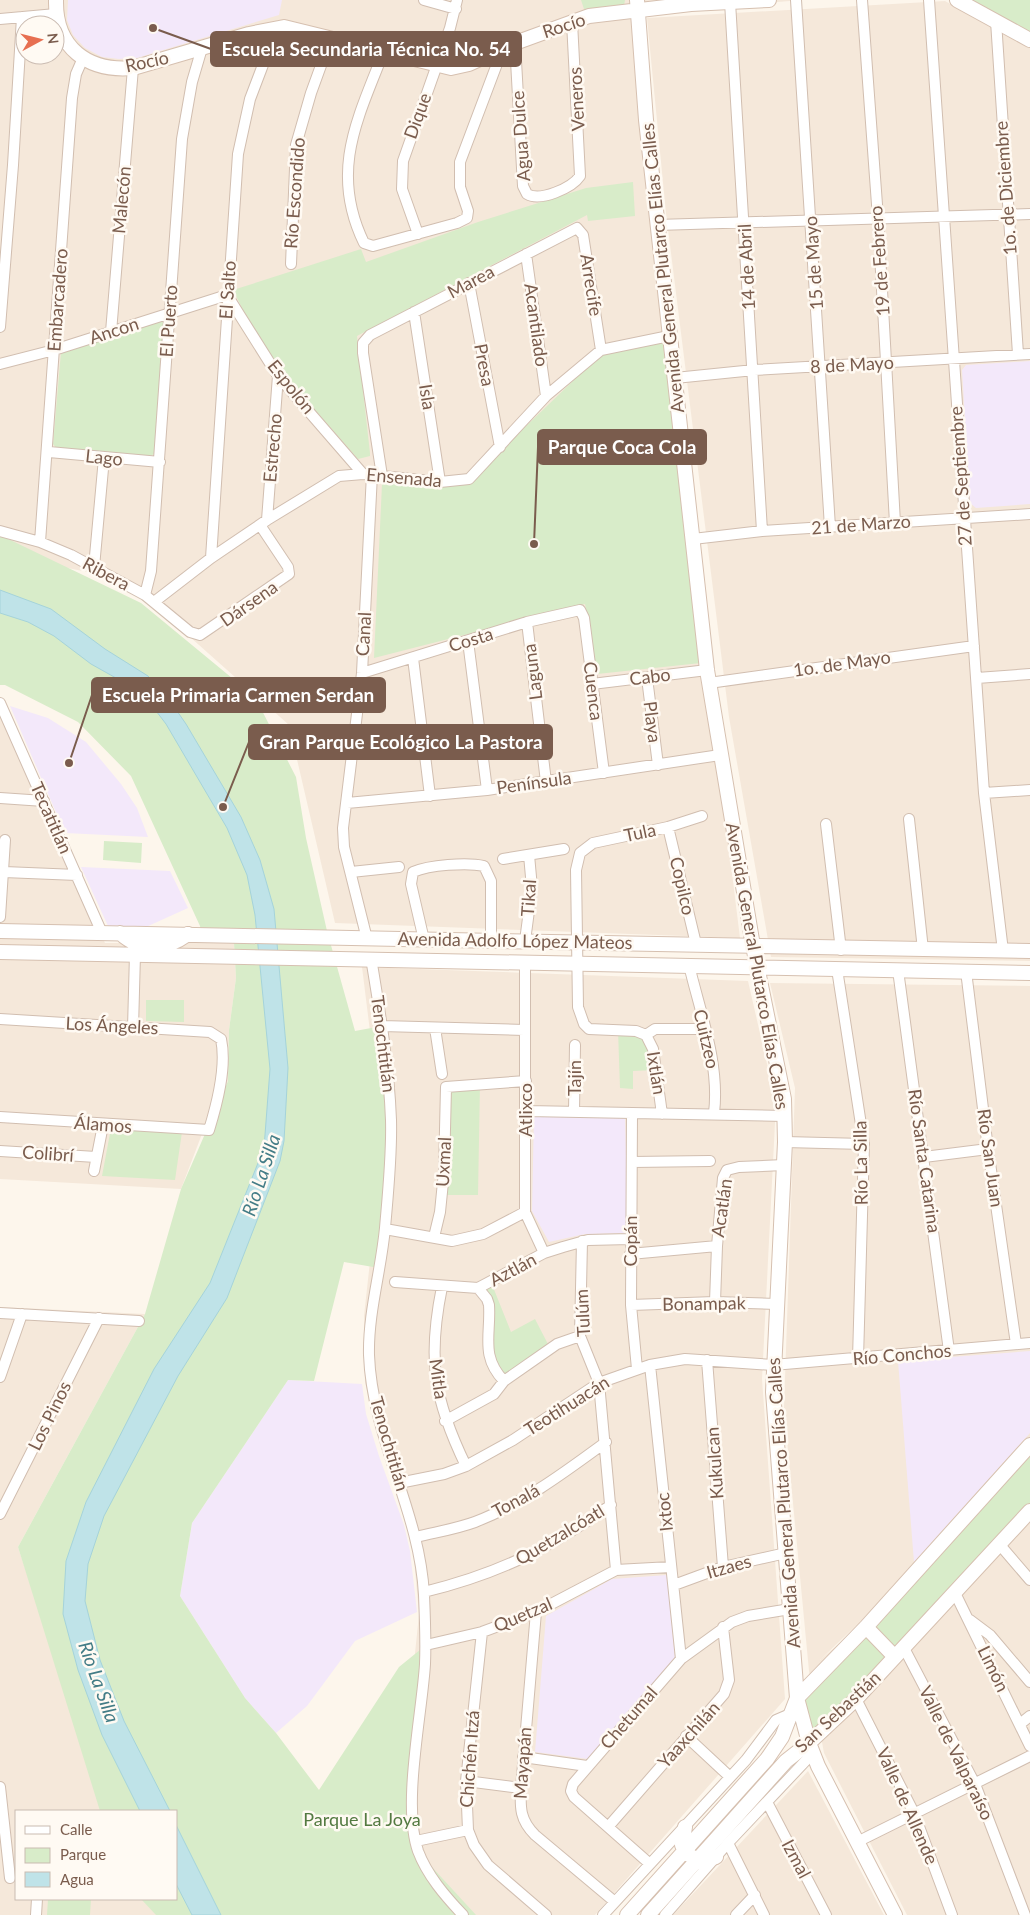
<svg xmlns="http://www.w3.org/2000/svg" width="1030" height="1915" font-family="Lato,sans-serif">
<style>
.residential{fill:#f5e8da;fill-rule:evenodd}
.education{fill:#f3e8fa}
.green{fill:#d8ecc9}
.water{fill:#bfe3e8;stroke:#a5d3da}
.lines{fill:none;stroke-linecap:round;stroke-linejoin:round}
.street-casing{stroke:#d1beb0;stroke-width:12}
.secondary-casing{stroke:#d6c0b0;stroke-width:16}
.street{stroke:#fff;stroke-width:10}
.secondary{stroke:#fff;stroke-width:14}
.labels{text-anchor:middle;stroke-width:5;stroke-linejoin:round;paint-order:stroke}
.street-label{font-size:18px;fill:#7a5c4d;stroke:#fffaf3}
.park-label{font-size:18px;fill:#537a41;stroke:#fffaf3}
.water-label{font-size:19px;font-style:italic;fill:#437c86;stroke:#fffaf3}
.leader{fill:none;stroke:#7a5c4d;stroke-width:2}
.callout-dot{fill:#7a5c4d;stroke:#fffaf3;stroke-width:2}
.callout{fill:#7a5c4d;stroke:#7a5c4d;stroke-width:2}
.callout-label{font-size:19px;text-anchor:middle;font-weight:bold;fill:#fff}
</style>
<rect width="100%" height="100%" fill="#fdf6ec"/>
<path class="residential" d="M0,0H802L638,13L687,508L740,938L335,923L289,725L126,580L0,554ZM25,25H55V55H25Z
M945,1L1030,48V961L771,957L729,717L666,213L647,18Z
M0,700L105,943L234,942L236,978L229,1030L228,1081L205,1126L181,1189L0,1179Z
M362,967L748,981L776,1103L762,1379L785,1699L595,1915H453L406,1838L410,1703L419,1614L413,1548L376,1428L365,1382L364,1316L376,1207L381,1120Z
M770,983L1030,986V1459L820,1660L1030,1478V1915H907L824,1753L809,1671L784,1408L795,1088Z
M0,1307L145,1314L18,1547L105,1811H16V1899H145L158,1915H0Z
M808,1771L884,1915H673Z"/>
<path class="education" d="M68,0H282L279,15L137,58L119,59L102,57L85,48L73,35L67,20Z
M1030,361V504L976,508L970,503L962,370L966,365Z
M10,706L48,718L86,742L121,784L137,808L148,837L65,833Z
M81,867L170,871L188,908L146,927L108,926Z
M534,1114L625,1117L628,1233L585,1234L549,1242L532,1211Z
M1030,1351V1433L914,1562L898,1361Z
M288,1380L362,1384L366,1414L379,1456L404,1525L410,1551L417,1612L355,1641L307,1706L276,1733L245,1698L180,1596L192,1523Z
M667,1575L675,1658L588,1759L535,1752L546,1616L612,1579Z"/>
<path class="green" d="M581,0H625L624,6L584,9Z
M957,0H1030V40Z
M633,182L635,216L588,221L587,215L357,336L370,453V456L358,459L264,352L233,290L361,249L366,262L478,222L586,188Z
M165,320L155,453L151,456L57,449L53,444L61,352Z
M668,341L701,663L597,674L585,604L374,658L382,484L468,482L602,353Z
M0,535L141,603L255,697L296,777L306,838L327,931L355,1031L382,1026L390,1101L379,1268L344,1262L314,1381L288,1380L192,1523L180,1596L245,1698L276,1733L319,1790L399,1667L426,1645L413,1786L419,1853L476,1915H156L141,1899H176V1811H100L18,1547L145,1314L181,1189L228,1081L229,1030L236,978L234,943L203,942L200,926L131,776L78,722L5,685H0Z
M104,841L142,843L141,863L103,860Z
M146,1000H184V1022L146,1021Z
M618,1030L646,1035L656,1070L633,1071V1089L620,1088Z
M480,1084L478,1195H442L444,1091Z
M111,1128L182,1132L175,1180L102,1176Z
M491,1282L511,1332L535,1319L550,1348L504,1381L493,1369L489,1312L478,1288Z
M1030,1446V1511L809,1743L797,1698Z
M48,1899H91L90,1915H47Z"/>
<path class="water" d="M0,590L51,609L105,649L148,676L168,698L186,724L241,817L260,860L274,909L288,1068L284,1141L280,1161L227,1298L178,1376L104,1516L88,1564L85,1601L100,1660L124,1721L170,1811H140L102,1735L78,1670L63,1614L66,1561L86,1502L154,1369L210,1283L264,1148L270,1069L255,915L247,875L227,828L166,724L150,703L141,692L91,664L54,636L28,622L0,613Z
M176,1825L221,1915H192L176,1884Z"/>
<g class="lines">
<defs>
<path id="street" d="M424,0L456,9
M796,0L830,527
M862,0L878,218L895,523
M929,0L984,793L1003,951
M730,2L762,531
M0,19L56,14
M996,21L1018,354
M515,43L523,186L527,194C540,202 572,188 580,176L572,22
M384,51C358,118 329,171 364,243L373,246L457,223L467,218L468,211L460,187V162L503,48
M657,225L1030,214
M418,234L402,189L403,161L450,28L457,0
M526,254L546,396
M291,264L296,145L311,93L331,38
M469,283L500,447
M414,312L440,482
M0,327L13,165L22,17
M111,332L133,68
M0,364L54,350L227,295L278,376L363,474
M675,378L754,370L1030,354
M49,452L160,462
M382,476L363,353V343L370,335L577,228L583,235L601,350
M267,520L278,376
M0,531L40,542L71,555L145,595L190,632L200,635L289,574L288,567L260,525
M693,539L762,531L1030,514
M40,542L72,98L76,74L83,58
M211,558L238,154L250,99L277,28
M94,567L104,458
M145,595L151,571L182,139L192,82L202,48
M154,602L211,558L267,520L339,476L363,474L440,482L469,479L546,396L601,350L669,336
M527,622L546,782
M468,641L487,790
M413,658L430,796
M362,673L527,622L580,610L584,618L604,773
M647,678L658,765
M977,678L1030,674
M709,683L974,646
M592,684L707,670
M0,703L102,933
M984,793L1030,790
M0,798L44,801
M347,803L487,790L720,755
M909,819L923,950
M826,824L841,950
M668,827L696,944
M503,859L564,849
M4,872L77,875
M351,872L399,867
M0,917L5,840
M367,939L344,847L343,828L362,673L372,474
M424,940L411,884L413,872C429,865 467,862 484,866L491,881V940
M525,941L532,888L529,855
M371,958C380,1012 389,1066 391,1120C392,1155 388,1193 385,1228C381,1271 368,1313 369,1355C372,1438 420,1512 424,1595C425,1618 426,1641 425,1664C422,1714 402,1805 418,1851C427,1875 445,1896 463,1915
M525,963V1212L544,1253
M689,965C700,1012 720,1064 714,1113
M837,969L864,1144L858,1359
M898,970L949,1351
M966,971L988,1149L1016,1344
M0,1019L210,1032L221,1039C227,1067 217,1104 209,1130L0,1117
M382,1026L524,1030
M133,1028L135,954
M435,1028L442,1074
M646,1035L636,1031L589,1029L584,1024L578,1007L576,870L580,853L593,843L668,827L702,816
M646,1035L653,1049L662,1114
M646,1035L655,1029H704
M527,1111L784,1116
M574,1112L575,1045
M632,1114L631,1305L637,1369
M785,1142L864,1144
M0,1151L96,1157
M924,1157L988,1149
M632,1162L710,1161
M94,1171L103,1125
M385,1229L452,1241L483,1234L525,1212
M434,1237L440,1212L444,1172L446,1087L526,1081
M582,1241L580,1336L599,1383L616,1570
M630,1254L717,1246
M395,1282L478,1288L544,1253L563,1247L588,1240L630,1239
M442,1287C427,1360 434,1400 466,1466
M478,1288L487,1299L489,1305C491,1335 480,1356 504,1381
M715,1302L717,1246L723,1178L727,1170L739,1167L784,1165
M631,1305L715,1302L776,1304
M0,1313L139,1321
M707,1360L723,1567
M650,1365L681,1659
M0,1377L22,1314
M445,1421L494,1394L504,1381L557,1344L580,1336
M399,1483L444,1474L466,1466L513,1440L599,1383L650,1365L685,1359L773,1365L1030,1343
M0,1514L99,1318
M416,1537C436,1532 456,1529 475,1522C524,1503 565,1472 606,1442
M1000,1545L1030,1580
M674,1585L723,1567L786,1553
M424,1592C498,1574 548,1549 611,1505
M955,1593L1030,1746
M536,1612L521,1788C520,1808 520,1820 535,1835L615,1902
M970,1620L990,1635L1030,1682
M482,1632L466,1781L468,1830L474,1845L488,1865L546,1915
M426,1645L482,1632L536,1612L616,1570L671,1567
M904,1648L975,1784L1025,1915
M856,1699L914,1813L952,1915
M1020,1724L1030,1716
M686,1736L730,1777
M523,1757L587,1766
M466,1781L521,1788
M0,1787L10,1878
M767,1802L826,1915
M608,1827L724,1694L729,1680L723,1627
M416,1841L468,1830
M857,1842L1030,1756
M728,1843L764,1915
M650,1864L574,1797L571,1791L573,1784L681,1659L732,1622L748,1616L790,1609
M36,1915L37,1899
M603,1915L746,1760L776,1720L790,1714
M665,1915L728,1843L813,1753
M736,1915L755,1895"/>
<path id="secondary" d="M56,0C55,48 88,72 133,68L249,34L284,27L451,68L469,64L515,43L589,16L691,4L769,0
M637,0L646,120L707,670L753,946L784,1099L785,1142L773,1392L797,1698L809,1743L818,1766L895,1915
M957,0L1030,40
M0,931C343,937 687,946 1030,951
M120,933C141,952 166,950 188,934
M0,952L1030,973
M866,1627L895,1657
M685,1827L682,1845L688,1854L699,1862L716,1857
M627,1915L767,1759L782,1737L797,1698L866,1627L1030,1445
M648,1915L786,1761L809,1743L856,1699L1030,1511"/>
</defs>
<use href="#street" class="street-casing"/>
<use href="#secondary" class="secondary-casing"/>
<use href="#street" class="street"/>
<use href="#secondary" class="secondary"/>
</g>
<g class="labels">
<g class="street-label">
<text transform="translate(564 26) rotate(-18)" y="6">Rocío</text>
<text transform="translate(147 62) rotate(-12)" y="6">Rocío</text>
<text transform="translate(577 99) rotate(-93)" y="6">Veneros</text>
<text transform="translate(418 116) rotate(-70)" y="6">Dique</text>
<text transform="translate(521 136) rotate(-94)" y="6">Agua Dulce</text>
<text transform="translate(1006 188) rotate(-94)" y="6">1o. de Diciembre</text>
<text transform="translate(295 193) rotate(-86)" y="6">Río Escondido</text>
<text transform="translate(122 200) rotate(-85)" y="6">Malecón</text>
<text transform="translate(880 261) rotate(-94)" y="6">19 de Febrero</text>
<text transform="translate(814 263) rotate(-94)" y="6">15 de Mayo</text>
<text transform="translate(747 267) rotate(-93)" y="6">14 de Abril</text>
<text transform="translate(663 268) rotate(-96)" y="6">Avenida General Plutarco Elías Calles</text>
<text transform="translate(471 282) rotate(-28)" y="6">Marea</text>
<text transform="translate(591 285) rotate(81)" y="6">Arrecife</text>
<text transform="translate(228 290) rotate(-86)" y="6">El Salto</text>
<text transform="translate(58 300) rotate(-86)" y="6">Embarcadero</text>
<text transform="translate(169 321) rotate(-86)" y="6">El Puerto</text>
<text transform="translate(536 325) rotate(82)" y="6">Acantilado</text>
<text transform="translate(114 331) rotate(-18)" y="6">Ancon</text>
<text transform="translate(484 365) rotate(79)" y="6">Presa</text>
<text transform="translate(852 365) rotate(-3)" y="6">8 de Mayo</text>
<text transform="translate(291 387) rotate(51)" y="6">Espolón</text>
<text transform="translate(427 397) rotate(81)" y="6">Isla</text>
<text transform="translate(273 448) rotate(-85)" y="6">Estrecho</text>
<text transform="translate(104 458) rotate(6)" y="6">Lago</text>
<text transform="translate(961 476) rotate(-94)" y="6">27 de Septiembre</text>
<text transform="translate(404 478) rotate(5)" y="6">Ensenada</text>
<text transform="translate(861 525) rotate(-4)" y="6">21 de Marzo</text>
<text transform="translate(106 574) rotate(28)" y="6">Ribera</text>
<text transform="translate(249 604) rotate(-35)" y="6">Dársena</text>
<text transform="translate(364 634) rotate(-87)" y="6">Canal</text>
<text transform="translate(471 640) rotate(-17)" y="6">Costa</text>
<text transform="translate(842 664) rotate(-8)" y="6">1o. de Mayo</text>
<text transform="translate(533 672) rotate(-97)" y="6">Laguna</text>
<text transform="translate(650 677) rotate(-7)" y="6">Cabo</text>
<text transform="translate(593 691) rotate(83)" y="6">Cuenca</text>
<text transform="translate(652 722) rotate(83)" y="6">Playa</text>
<text transform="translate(534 783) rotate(-8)" y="6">Península</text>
<text transform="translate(51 818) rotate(66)" y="6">Tecatitlán</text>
<text transform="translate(640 833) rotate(-12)" y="6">Tula</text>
<text transform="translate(682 886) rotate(77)" y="6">Copilco</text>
<text transform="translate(529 898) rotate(-86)" y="6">Tikal</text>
<text transform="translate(515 941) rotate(1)" y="6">Avenida Adolfo López Mateos</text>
<text transform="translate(757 966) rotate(80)" y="6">Avenida General Plutarco Elías Calles</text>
<text transform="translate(112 1026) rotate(3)" y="6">Los Ángeles</text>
<text transform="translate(706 1039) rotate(77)" y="6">Cuitzeo</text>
<text transform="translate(383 1044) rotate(83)" y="6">Tenochtitlán</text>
<text transform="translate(656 1073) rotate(81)" y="6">Ixtlán</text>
<text transform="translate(575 1078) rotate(-90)" y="6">Tajín</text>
<text transform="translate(526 1110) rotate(-90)" y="6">Atlixco</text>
<text transform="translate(103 1125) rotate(4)" y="6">Álamos</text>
<text transform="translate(48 1154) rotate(4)" y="6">Colibrí</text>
<text transform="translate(990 1158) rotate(82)" y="6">Río San Juan</text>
<text transform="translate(924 1161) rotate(82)" y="6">Río Santa Catarina</text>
<text transform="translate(444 1162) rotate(-87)" y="6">Uxmal</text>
<text transform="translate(861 1163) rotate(-91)" y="6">Río La Silla</text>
<text transform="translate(722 1208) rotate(-82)" y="6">Acatlán</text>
<text transform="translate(631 1241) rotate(-90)" y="6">Copán</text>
<text transform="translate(513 1270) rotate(-28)" y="6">Aztlán</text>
<text transform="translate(704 1304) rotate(-1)" y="6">Bonampak</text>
<text transform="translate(583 1313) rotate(-93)" y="6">Tulúm</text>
<text transform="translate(902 1355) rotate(-5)" y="6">Río Conchos</text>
<text transform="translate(438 1379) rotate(82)" y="6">Mitla</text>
<text transform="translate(567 1406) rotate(-32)" y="6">Teotihuacán</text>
<text transform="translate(50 1416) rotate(-64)" y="6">Los Pinos</text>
<text transform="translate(389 1444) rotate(74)" y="6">Tenochtitlán</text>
<text transform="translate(715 1463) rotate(-94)" y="6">Kukulcan</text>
<text transform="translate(516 1501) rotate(-28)" y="6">Tonalá</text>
<text transform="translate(784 1503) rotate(-94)" y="6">Avenida General Plutarco Elías Calles</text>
<text transform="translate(665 1512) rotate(-96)" y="6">Ixtoc</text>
<text transform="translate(560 1535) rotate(-31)" y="6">Quetzalcóatl</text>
<text transform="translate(729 1567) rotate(-16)" y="6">Itzaes</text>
<text transform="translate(523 1615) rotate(-23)" y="6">Quetzal</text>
<text transform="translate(993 1669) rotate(64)" y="6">Limón</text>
<text transform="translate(838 1712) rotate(-43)" y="6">San Sebastián</text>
<text transform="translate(629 1718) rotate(-49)" y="6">Chetumal</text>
<text transform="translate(689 1735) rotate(-48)" y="6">Yaaxchilán</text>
<text transform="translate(956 1753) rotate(64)" y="6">Valle de Valparaíso</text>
<text transform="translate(470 1759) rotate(-86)" y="6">Chichén Itzá</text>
<text transform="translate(523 1763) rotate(-86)" y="6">Mayapán</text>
<text transform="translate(907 1806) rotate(66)" y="6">Valle de Allende</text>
<text transform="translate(796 1859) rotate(62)" y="6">Izmal</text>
</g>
<g class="park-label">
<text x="362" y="1826">Parque La Joya</text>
</g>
<g class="water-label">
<text transform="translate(261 1175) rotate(-72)" y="7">Río La Silla</text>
<text transform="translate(99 1682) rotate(70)" y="7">Río La Silla</text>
</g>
</g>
<path class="leader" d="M153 28L211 49M534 544L538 447M69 763L92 695M223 807L249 742"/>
<g class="callout-dot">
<circle cx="153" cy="28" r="5"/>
<circle cx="534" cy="544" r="5"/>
<circle cx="69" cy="763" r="5"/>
<circle cx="223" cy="807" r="5"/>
</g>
<g class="callout">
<rect x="211" y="32" width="310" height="34" rx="5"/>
<rect x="538" y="430" width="168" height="34" rx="5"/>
<rect x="92" y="678" width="293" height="34" rx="5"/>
<rect x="249" y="725" width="303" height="34" rx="5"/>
</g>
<g class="callout-label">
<text x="366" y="56">Escuela Secundaria Técnica No. 54</text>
<text x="622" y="454">Parque Coca Cola</text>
<text x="238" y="702">Escuela Primaria Carmen Serdan</text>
<text x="401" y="749">Gran Parque Ecológico La Pastora</text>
</g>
<rect x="15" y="1810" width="162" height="90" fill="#fffaf3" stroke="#cabbb1"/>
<rect x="25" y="1826" width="25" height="8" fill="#ffffff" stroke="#cabbb1"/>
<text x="60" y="1835" font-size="15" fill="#7a5c4d">Calle</text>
<rect x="25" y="1848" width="25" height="15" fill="#d8ecc9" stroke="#cabbb1"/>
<text x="60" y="1860" font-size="15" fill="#7a5c4d">Parque</text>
<rect x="25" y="1872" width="25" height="15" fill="#bfe3e8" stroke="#cabbb1"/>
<text x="60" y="1885" font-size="15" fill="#7a5c4d">Agua</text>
<g transform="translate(40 40) rotate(83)"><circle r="24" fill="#fffaf3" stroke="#cabbb1"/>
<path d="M0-4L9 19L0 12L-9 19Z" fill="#e76f51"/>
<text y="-8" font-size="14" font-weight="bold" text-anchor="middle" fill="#7a5c4d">N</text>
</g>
</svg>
